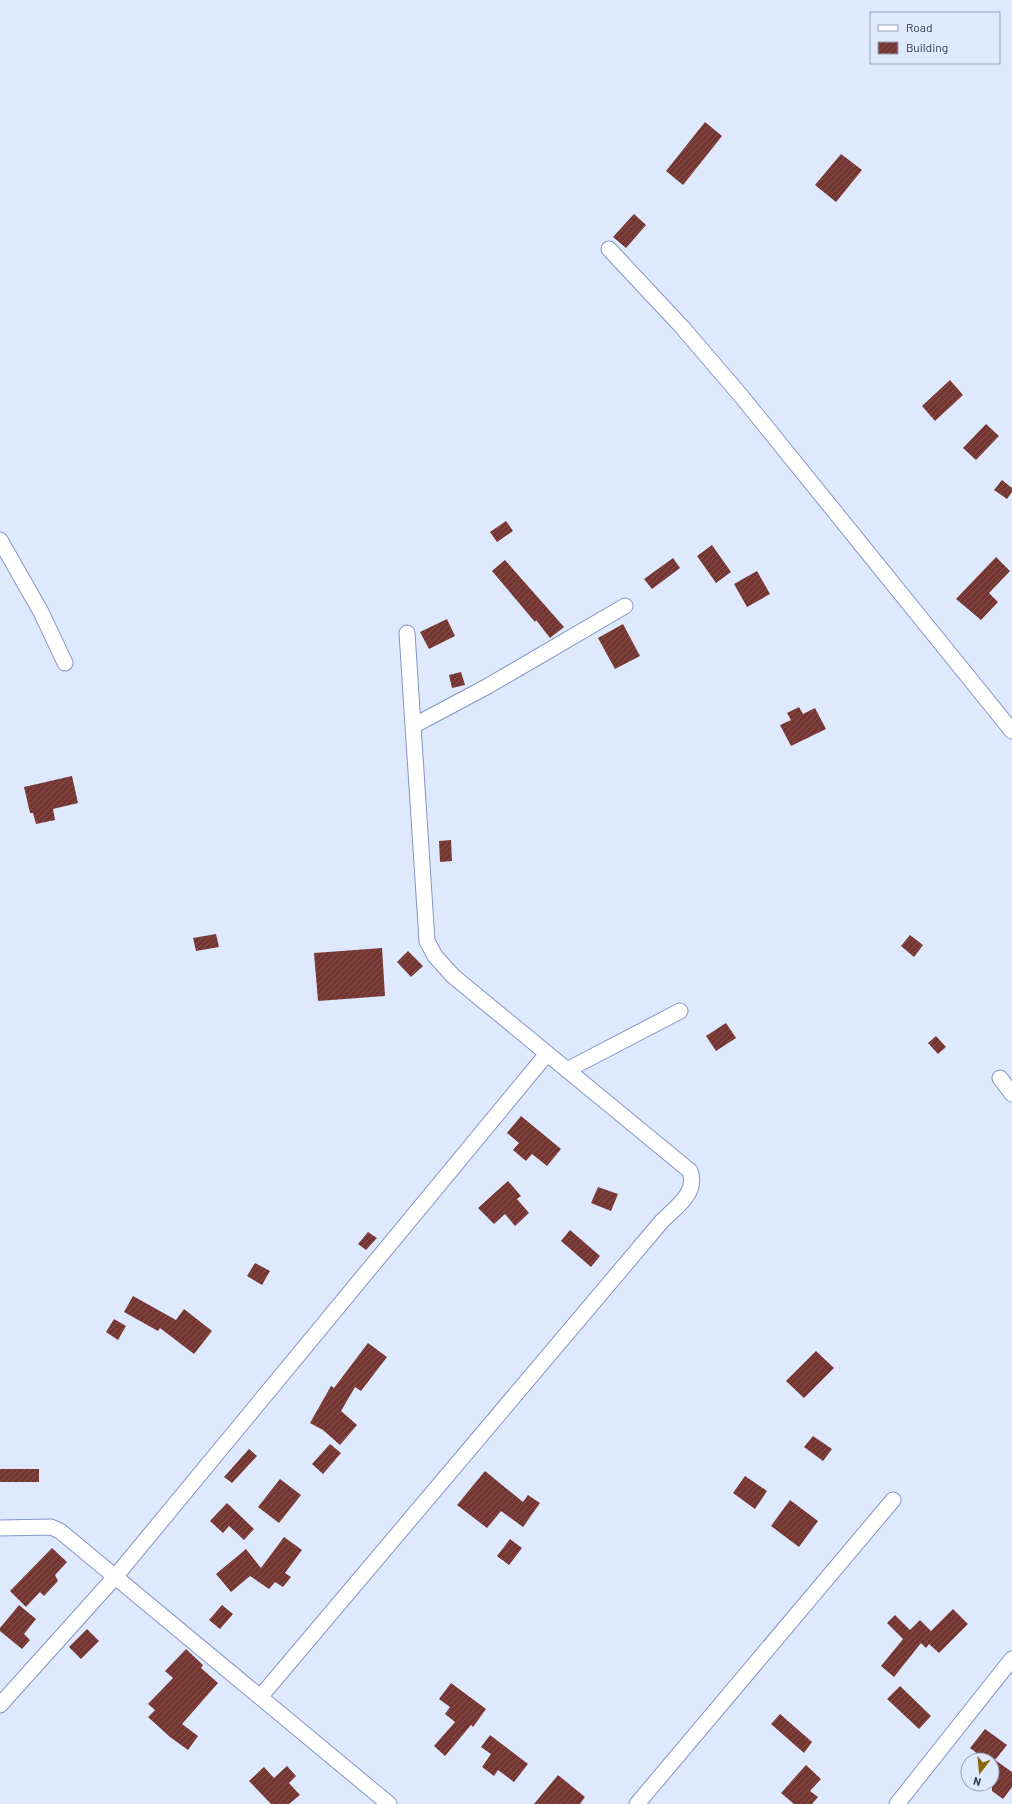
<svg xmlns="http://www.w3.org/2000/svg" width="1012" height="1804" font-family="Barlow,sans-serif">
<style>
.building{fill:url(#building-hatch)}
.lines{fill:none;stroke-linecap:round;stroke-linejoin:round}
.minor-casing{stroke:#8096c6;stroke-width:17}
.minor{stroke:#fff;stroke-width:15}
</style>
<defs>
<pattern id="building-hatch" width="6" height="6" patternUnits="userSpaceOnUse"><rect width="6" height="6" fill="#753631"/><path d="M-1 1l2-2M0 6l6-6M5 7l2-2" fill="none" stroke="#845250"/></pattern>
</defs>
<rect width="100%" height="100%" fill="#dfe9fe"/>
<path class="building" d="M705,122L722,136L683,185L666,171Z
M841,154L862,170L836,202L815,185Z
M634,214L646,225L626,248L613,237Z
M950,380L963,395L935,421L922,406Z
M986,424L999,436L976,460L963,448Z
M1002,480L1012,488V492L1007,499L994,490Z
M506,521L513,531L497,542L490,532Z
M712,545L731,572L716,583L697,556Z
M996,557L1010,571L989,593L998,602L981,620L956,599Z
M673,558L680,568L652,589L644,579Z
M505,560L564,627L550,638L536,620L535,622L492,571Z
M757,571L770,594L747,607L734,584Z
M447,619L455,636L429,649L420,632Z
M623,624L640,656L615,669L598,638Z
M461,672L465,685L452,688L449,675Z
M799,707L803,714L815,708L826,729L791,746L780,725L791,720L787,713Z
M72,776L78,803L53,809L55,820L36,824L33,813H30L24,787Z
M451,840L452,861L440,862L439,841Z
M216,934L219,947L196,951L193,938Z
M910,935L923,945L914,957L901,946Z
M382,948L385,996L318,1001L314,953Z
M408,951L423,966L411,977L397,962Z
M726,1023L736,1038L716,1051L706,1036Z
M936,1036L946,1047L938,1054L928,1043Z
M521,1116L561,1149L547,1166L532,1154L526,1161L513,1150L519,1143L507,1133Z
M508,1181L521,1196L517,1199L529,1213L515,1226L505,1214L494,1224L478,1208Z
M598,1187L618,1194L611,1211L591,1203Z
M570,1230L600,1256L591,1267L561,1241Z
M368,1232L377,1238L366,1250L358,1244Z
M255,1263L270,1271L262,1285L247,1276Z
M133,1296L176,1320L184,1309L212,1331L194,1354L160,1328L158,1331L124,1312Z
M114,1319L126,1326L118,1340L106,1332Z
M368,1343L387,1357L361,1391L355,1387L341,1411L357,1425L340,1445L323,1430L310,1423L331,1386L334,1388Z
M816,1351L834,1368L804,1398L786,1381Z
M813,1436L832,1449L823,1461L804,1447Z
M330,1444L341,1453L323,1474L312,1464Z
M249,1449L257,1456L232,1483L224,1477Z
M0,1469H39V1482H0Z
M485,1471L523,1502L528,1495L540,1503L523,1527L501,1511L487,1528L457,1505Z
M745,1476L767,1491L755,1509L733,1493Z
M280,1479L301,1495L279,1523L258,1507Z
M790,1500L818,1521L799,1547L771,1526Z
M227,1503L254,1529L244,1540L229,1526L223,1533L210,1521Z
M284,1537L302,1550L285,1573L291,1577L283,1587L275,1582L269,1589L250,1576L231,1592L216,1574L246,1549L261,1568Z
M510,1539L522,1548L509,1565L497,1556Z
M52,1548L67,1562L55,1575L58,1581L44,1596L40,1592L26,1607L10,1591Z
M19,1605L36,1619L24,1634L30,1640L22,1649L0,1631V1628Z
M222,1605L233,1614L220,1629L209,1620Z
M953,1609L968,1624L939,1653L929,1644L926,1648L921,1643L894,1677L881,1666L903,1639L887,1623L895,1615L910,1630L920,1620L931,1631Z
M87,1629L99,1641L81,1659L69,1647Z
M186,1649L203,1665L201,1668L218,1683L182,1724L198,1736L188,1750L170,1737L148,1717L155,1710L148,1704L173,1678L165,1671Z
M451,1683L486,1709L473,1727L471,1725L445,1756L434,1746L455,1722L445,1714L450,1707L439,1699Z
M900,1686L931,1716L919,1729L887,1699Z
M780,1714L812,1742L804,1753L771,1724Z
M985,1729L1007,1745L995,1760L1012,1772V1787L1003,1799L992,1791V1760H986L970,1748Z
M490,1735L528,1764L514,1782L498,1770L494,1776L482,1767L491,1754L481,1747Z
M806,1765L821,1779L810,1791L818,1797L812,1804H794L781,1793Z
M287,1766L296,1776L289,1783L300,1795L289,1804H271L249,1781L264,1767L274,1778Z
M558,1775L585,1797L580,1804H534Z"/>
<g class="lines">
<defs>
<path id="minor" d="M609,249L682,327L742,397L1012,731
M0,540L41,612L65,663
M413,726L488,686L625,606
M567,1070L680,1011
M1000,1078L1012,1094
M0,1528L51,1527L60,1531L389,1804
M261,1696L662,1221C676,1207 698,1193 690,1171L453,976L435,956L427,941L407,633
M0,1705L115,1577L546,1055
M637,1804L893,1500
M897,1804L1012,1659"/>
</defs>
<use href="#minor" class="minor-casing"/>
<use href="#minor" class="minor"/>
</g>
<rect x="870" y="12" width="130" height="52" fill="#dfe9fe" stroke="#99a2b7"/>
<rect x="878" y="25" width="20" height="6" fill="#ffffff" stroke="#99a2b7"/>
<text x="906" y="32" font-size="12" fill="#2f384d">Road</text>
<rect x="878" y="42" width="20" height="12" fill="url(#building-hatch)" stroke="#99a2b7"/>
<text x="906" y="52" font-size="12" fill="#2f384d">Building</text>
<g transform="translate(980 1772) rotate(196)"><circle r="19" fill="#dfe9fe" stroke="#99a2b7"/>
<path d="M0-3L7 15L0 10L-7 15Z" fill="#896704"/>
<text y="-6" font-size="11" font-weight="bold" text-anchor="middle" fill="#2f384d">N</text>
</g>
</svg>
